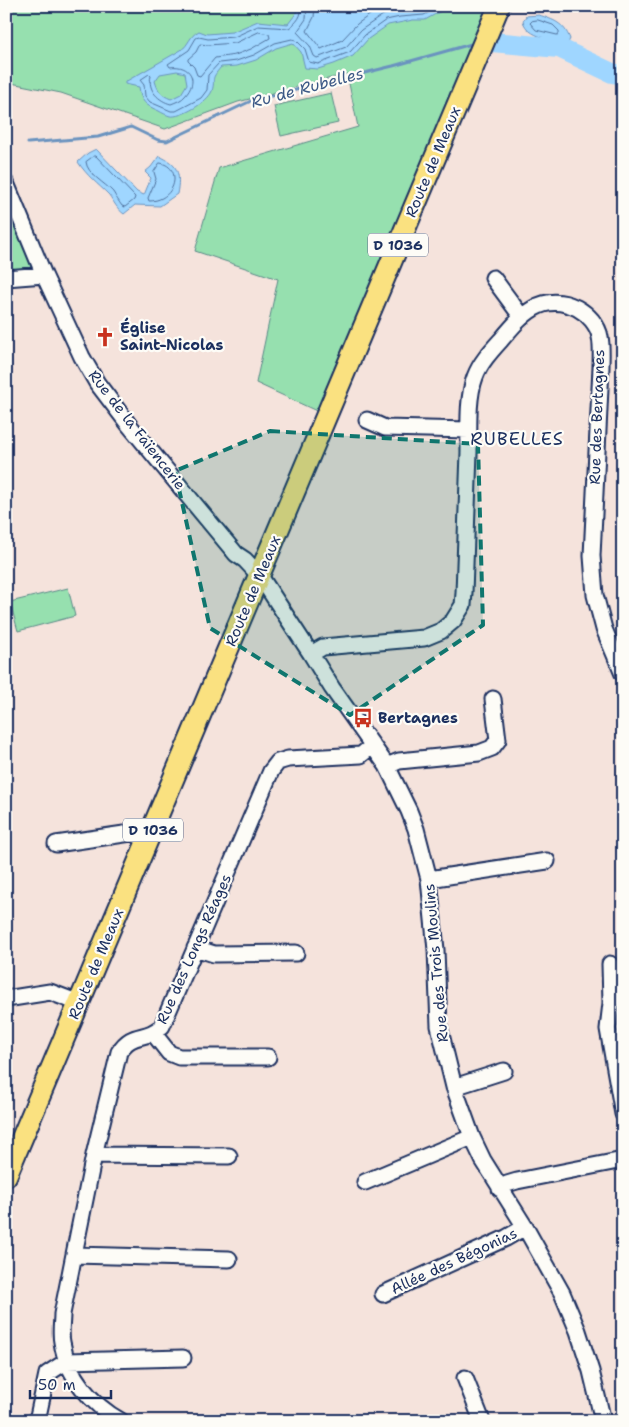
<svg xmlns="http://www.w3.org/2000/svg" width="629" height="1427" font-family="'Shantell Sans',sans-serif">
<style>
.green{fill:#96e0af;stroke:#588886}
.water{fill:#9fd6ff;stroke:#6a93bf;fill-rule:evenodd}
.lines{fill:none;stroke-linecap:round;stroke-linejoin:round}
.shore{stroke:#50729e;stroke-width:1}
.stream{stroke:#6a93bf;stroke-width:3}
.river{stroke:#9fd6ff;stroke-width:20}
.minor-casing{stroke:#1b2f5e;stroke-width:19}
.major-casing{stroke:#1b2f5e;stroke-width:24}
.minor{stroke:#fdfcf7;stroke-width:15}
.major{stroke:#fae180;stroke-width:20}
.marked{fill:#0f766e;fill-opacity:0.2;stroke:#0f766e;stroke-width:4;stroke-dasharray:10 6;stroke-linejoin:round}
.labels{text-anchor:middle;stroke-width:4.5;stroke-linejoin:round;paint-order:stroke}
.shield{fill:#fdfcf7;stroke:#5f6c8c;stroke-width:1}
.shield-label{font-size:14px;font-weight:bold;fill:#1b2f5e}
.street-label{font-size:15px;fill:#1b2f5e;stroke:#fdfcf7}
.poi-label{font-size:15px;font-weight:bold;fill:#1b2f5e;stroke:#fdfcf7;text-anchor:start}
.water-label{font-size:16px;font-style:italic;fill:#3c5986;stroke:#fdfcf7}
.quarter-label{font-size:18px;letter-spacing:1px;fill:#1b2f5e;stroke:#fdfcf7}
</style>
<rect width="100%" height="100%" fill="#f5e3dc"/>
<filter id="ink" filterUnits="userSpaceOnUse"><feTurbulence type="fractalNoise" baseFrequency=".02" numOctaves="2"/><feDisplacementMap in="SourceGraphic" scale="10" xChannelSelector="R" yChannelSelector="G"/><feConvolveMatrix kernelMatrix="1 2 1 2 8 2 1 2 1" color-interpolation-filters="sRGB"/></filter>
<g filter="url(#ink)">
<path class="green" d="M6,6H511L391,279L336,420L256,383L278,279L195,251L219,168L358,127L347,74L238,102L165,129L61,93L6,82Z
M331,93L338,123L281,136L274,106Z
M6,197L38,272L6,273Z
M68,588L75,616L18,631L10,602Z"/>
<path class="water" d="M294,6H450L425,20H413L388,25L368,39L353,56L334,64L318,69L305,68L301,52L293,43L276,48L256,60L237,66L221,67C209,81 216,78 212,91C208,102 181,118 170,116C167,115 162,113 159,111C145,105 141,102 139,87L125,84V82L181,50C189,45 189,36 199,31L207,34L232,32L258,21L288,24L295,15L297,10ZM177,71L185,73L187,84L181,94L171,99C161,95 158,91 155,81L160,74Z
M539,15C554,20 564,23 570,39L568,43C552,39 528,38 523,21L526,16Z
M96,149L137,192L144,195L151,178L145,172L151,167L159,156C178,164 181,173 177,194L160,206L135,205L124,214C117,209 114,202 109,195C98,184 87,176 78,162L88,153Z"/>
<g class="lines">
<path class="shore" d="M300,6C304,15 296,23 289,28L258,26L234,37L208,39L199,37L196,38L189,50L168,64L170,67C191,64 199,81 185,96C182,100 176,102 171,104C159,101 147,90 151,76L149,74L140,80L144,85L145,96L150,102L171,111H176L201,98L207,90L208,75L219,63L236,61L254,55L275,43L292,39L296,40L305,49L309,62L318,64L350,52L365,35L386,20L400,17L424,15L441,6
M307,6L306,19L297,32L310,46L314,56L317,58L346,47L361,30L383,15L398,11L423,9L427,6
M315,6L314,17L307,31L321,49L342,40L357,24L378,9L385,6
M538,20L553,25L559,31V34L557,35L536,30L530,23L532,21Z
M259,32L269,34L270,38L251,49L235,55L215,58L200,76L197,75L194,67L188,61V59L196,52L200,44L208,45L235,43Z
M94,156H96L135,197L134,200L125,207L122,206C119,202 116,197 113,192C105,183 87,174 86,162Z
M160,163C183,166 177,201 149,201L148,198L156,179L154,172Z"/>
<path class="stream" d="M28,143L98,137L131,127L158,140L167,141L251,101L393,66L475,43"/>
<path class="river" d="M492,42L559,48L612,73L623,75"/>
<defs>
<path id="minor" d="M6,183L44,275L82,357L97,383L129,425L236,554L245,560L260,576L311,654L332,688L387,766L409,811L416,829L429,879L436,950L439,1026L454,1087L472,1137L483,1160L525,1227L562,1293L578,1331L591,1371L603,1421
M6,278L44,275
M493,278L521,316
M367,420L385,428L469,430
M311,654L323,647L424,638L441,631L453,621L463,605L464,593C466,546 467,499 469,452C469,429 467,398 475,377C480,363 491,351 501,340C522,315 542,291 577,308C588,314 598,325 600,337C602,346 601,358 601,367L592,556L595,595L604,629L623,674
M387,766L399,761L479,753L492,748L498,740L493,699
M56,844L131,833L149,839
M429,879L547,861
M195,948L214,954L296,953
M610,964L611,1003L608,1029L623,1114
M6,999L50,992L79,1003
M154,1034L169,1053L179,1057H268
M454,1087L504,1071
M94,1155L229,1156
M365,1182L472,1137
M500,1189L507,1184L517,1181L623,1160
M74,1255L229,1259
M383,1294L506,1238L525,1227
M67,1361L183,1358
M465,1378L482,1421
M37,1421L47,1374L67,1361
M121,1421C92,1405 67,1376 62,1342C60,1333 62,1323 62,1314L94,1155L119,1052C133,1030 145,1042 162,1026L271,771L278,762L288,759L361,755L372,746"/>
<path id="major" d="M6,1176L499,6"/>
</defs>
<use href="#minor" class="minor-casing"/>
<use href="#major" class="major-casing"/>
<use href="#minor" class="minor"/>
<use href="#major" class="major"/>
</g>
</g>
<path class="marked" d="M270,431L478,444L483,625L350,715L210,628L175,471Z"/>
<defs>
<symbol id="church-bare" viewBox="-9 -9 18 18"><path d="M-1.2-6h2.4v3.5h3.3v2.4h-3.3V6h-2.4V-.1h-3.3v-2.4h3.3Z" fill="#c8321e" stroke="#fdfcf7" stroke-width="2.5" paint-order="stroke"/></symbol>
<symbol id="bus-bare" viewBox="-9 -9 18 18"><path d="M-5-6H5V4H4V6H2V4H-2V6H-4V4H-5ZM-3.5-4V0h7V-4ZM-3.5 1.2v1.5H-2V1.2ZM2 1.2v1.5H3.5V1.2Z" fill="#c8321e" stroke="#fdfcf7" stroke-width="2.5" paint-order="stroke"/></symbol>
</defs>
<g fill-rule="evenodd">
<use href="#church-bare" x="91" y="323" width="28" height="28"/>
<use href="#bus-bare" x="349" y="704" width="28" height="28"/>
</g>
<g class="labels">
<g class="shield">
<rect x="368" y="233.5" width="60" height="23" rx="4"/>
<rect x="123" y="818.5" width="60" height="23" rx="4"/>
</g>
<g class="shield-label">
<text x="398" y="250">D 1036</text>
<text x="153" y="835">D 1036</text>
</g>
<g class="street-label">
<text transform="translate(433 162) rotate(-67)" y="5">Route de Meaux</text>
<text transform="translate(597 417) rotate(-88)" y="5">Rue des Bertagnes</text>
<text transform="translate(137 430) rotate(52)" y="5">Rue de la Faïencerie</text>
<text transform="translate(253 591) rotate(-67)" y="5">Route de Meaux</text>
<text transform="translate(194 949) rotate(-66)" y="5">Rue des Longs Réages</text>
<text transform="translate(436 963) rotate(-95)" y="5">Rue des Trois Moulins</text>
<text transform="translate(96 964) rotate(-67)" y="5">Route de Meaux</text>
<text transform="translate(454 1261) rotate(-25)" y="5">Allée des Bégonias</text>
</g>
<g class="poi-label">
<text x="120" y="333">Église<tspan x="120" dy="17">Saint-Nicolas</tspan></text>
<text x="378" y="723">Bertagnes</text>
</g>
<g class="water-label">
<text transform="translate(307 87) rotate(-15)" y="6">Ru de Rubelles</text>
</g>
<g class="quarter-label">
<text x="517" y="445">RUBELLES</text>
</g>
</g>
<rect width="629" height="1427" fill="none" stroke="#fdfcf7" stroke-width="25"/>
<rect x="12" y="12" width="604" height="1402" fill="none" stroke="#1b2f5e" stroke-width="2" filter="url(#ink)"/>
<path d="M30 1390v8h81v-8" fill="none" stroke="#1b2f5e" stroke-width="2.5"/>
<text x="38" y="1390" font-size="15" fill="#1b2f5e" stroke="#fdfcf7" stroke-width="4" paint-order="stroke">50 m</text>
</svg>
